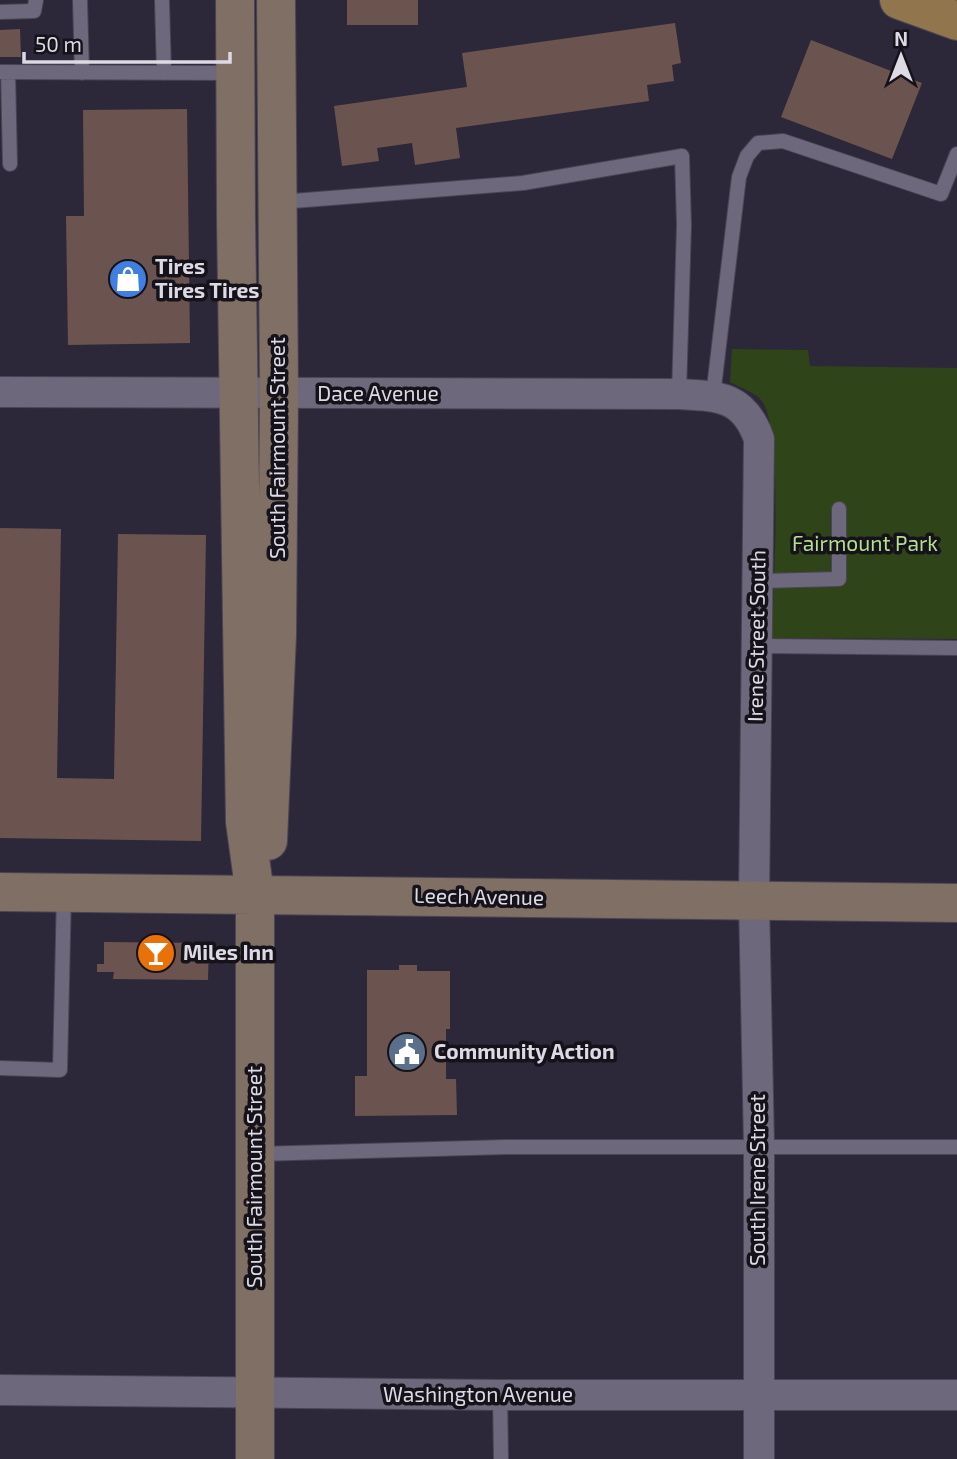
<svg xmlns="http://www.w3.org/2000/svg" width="957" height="1459" font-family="'Exo 2',sans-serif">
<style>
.green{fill:#2f4418}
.building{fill:#6b5450}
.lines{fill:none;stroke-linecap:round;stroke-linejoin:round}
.lane-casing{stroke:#4a4553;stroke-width:16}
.street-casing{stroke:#4a4553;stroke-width:32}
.secondary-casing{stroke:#4a4553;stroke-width:40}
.primary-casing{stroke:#4a4553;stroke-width:40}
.lane{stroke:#6e687c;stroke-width:14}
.street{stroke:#6e687c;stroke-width:30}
.secondary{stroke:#806f64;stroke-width:38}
.primary{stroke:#91764d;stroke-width:38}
.labels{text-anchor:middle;stroke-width:7;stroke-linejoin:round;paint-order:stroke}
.poi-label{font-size:21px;font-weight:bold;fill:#dddae5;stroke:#15121a;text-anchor:start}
.street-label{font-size:21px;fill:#dddae5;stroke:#15121a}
.park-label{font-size:21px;fill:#b6df8f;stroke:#15121a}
</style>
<rect width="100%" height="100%" fill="#2d2839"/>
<path class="green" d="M732,349L808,350L810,366L957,368V639L772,638C773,593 784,431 762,401C756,393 739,387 730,382Z"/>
<path class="building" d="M347,0H418V25H347Z
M675,23L681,63L672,65L674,81L647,85L649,101L456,128L460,158L415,165L412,143L377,148L379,161L342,166L334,106L467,87L462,53Z
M20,29L21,57H0V30Z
M811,40L922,83L892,159L781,117Z
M187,109L190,343L68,345L66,216H84L83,110Z
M0,528L61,529L57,778L114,779L118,534L206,535L201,841L0,838Z
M104,942L209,943L208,980L113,979L114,972H97V964H104Z
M399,965H417V971H450V1029H446V1079H456L457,1115L355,1116V1076H367V970H399Z"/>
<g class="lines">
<defs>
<path id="lane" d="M80,0L82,73
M162,0L164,73
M0,12L34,11L36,0
M0,72L233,73
M8,72L10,164
M280,202L523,183L682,156L684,225L679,394
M713,396L739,177L747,156L758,143L783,141L941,194L957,154
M758,581L839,579V509
M758,646L957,648
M0,1068L60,1070L64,893
M257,1154L506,1147H957
M500,1395L501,1459"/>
<path id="street" d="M0,392L679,394C719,396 744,396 759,439L754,901L759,1146V1459
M0,1390L500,1395H957"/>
<path id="secondary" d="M235,0L236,219L245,822L255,894V1459
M268,841L277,635L279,393L276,0
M0,892L957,903"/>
<path id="primary" d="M899,0L957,21"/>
</defs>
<use href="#lane" class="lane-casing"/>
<use href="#street" class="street-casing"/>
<use href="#secondary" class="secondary-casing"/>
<use href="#primary" class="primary-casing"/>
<use href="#lane" class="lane"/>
<use href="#street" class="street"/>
<use href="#secondary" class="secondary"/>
<use href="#primary" class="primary"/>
</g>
<defs>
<symbol id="shop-disc" viewBox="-11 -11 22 22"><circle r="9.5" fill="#3f7fe0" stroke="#15121a"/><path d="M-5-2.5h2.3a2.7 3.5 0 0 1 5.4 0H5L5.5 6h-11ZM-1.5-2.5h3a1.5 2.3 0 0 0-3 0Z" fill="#fff"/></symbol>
<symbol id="bar-disc" viewBox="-11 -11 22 22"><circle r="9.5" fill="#e8710a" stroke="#15121a"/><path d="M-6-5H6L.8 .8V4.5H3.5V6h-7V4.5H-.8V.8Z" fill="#fff"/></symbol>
<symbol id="civic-disc" viewBox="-11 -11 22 22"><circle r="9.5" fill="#5c6f8a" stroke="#15121a"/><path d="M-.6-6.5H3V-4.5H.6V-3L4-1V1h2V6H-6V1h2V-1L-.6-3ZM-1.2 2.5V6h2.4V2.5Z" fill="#fff"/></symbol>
</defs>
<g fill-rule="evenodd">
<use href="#shop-disc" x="106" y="257" width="44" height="44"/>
<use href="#bar-disc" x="134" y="931" width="44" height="44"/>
<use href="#civic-disc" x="385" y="1030" width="44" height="44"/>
</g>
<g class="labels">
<g class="poi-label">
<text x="155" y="274">Tires<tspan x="155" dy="24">Tires Tires</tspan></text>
<text x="183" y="960">Miles Inn</text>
<text x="434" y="1059">Community Action</text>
</g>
<g class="street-label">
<text x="378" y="401">Dace Avenue</text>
<text transform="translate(278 448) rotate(-90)" y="7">South Fairmount Street</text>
<text transform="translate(757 636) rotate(-89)" y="7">Irene Street South</text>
<text transform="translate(479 897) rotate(1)" y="7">Leech Avenue</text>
<text transform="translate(255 1177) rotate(-90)" y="7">South Fairmount Street</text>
<text transform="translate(758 1180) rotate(-90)" y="7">South Irene Street</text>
<text x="478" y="1402">Washington Avenue</text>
</g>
<g class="park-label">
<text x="865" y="551">Fairmount Park</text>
</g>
</g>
<g transform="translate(901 56)" stroke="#15121a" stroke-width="5" paint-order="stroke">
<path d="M0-5L12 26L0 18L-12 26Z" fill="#dddae5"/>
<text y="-10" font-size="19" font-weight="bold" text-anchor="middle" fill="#dddae5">N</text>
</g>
<path d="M24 52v10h206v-10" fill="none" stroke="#dddae5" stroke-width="3.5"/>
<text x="35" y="52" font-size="21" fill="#dddae5" stroke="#15121a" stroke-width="5" paint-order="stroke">50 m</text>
</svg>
